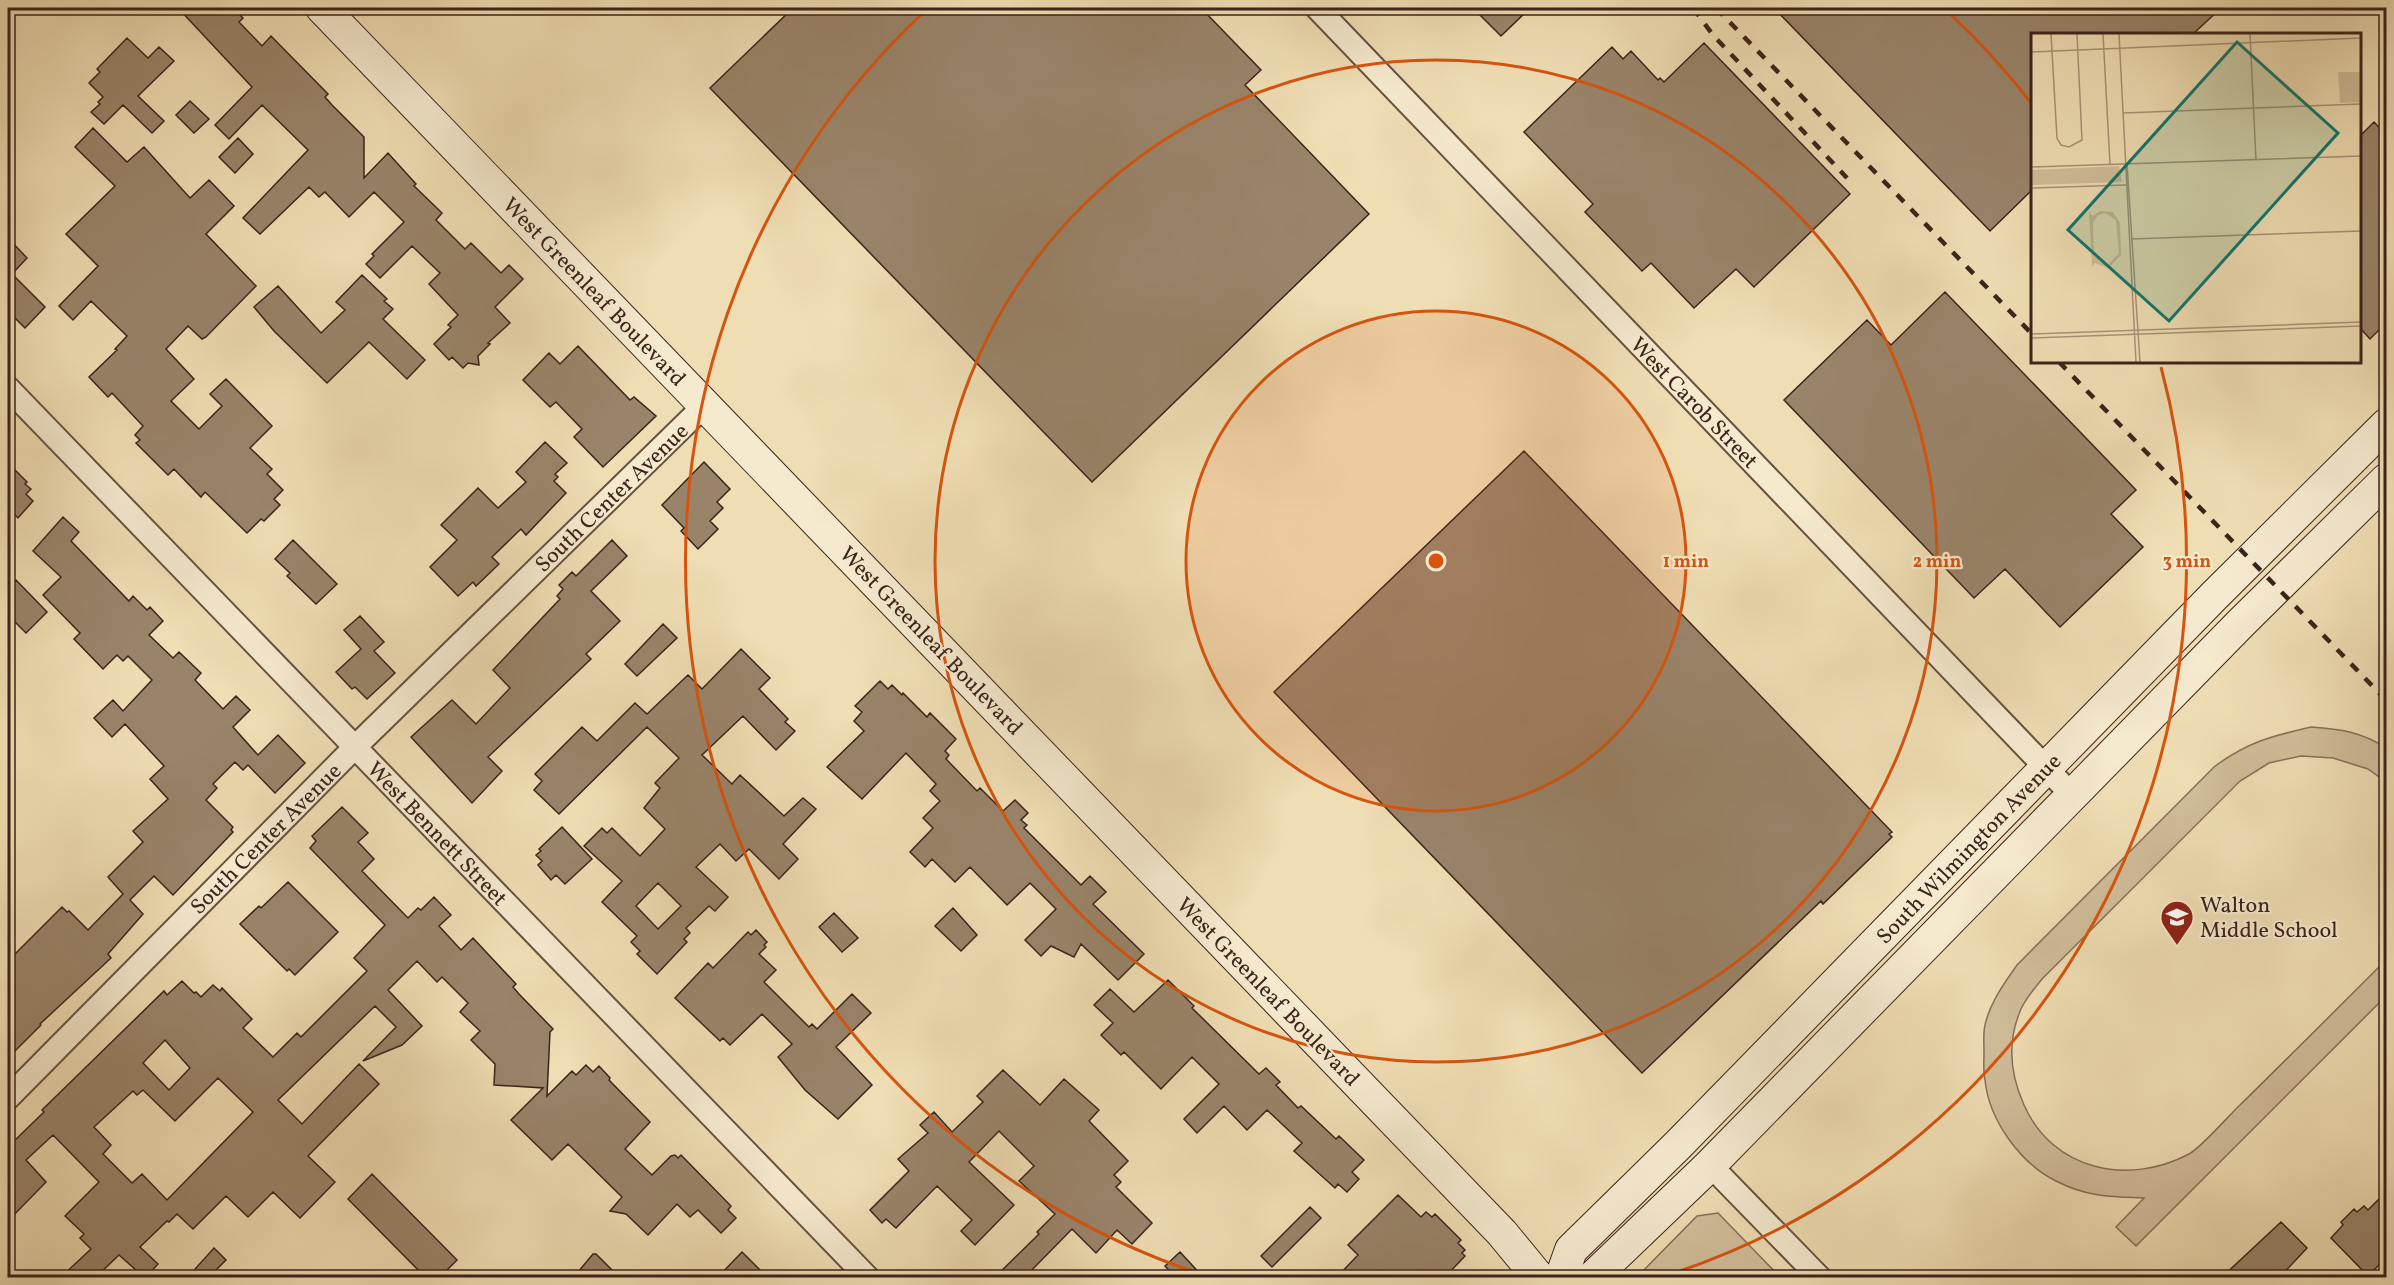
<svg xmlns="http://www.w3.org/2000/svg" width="2394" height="1285" font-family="Vollkorn,serif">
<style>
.green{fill:#d0bd99;stroke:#86705a;stroke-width:1.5}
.building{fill:#99846a;stroke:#3b231b;stroke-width:1.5;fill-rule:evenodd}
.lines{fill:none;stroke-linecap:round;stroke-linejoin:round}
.street-casing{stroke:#685241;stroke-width:26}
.secondary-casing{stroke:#3b231b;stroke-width:34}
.street{stroke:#f5e9ce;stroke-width:22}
.secondary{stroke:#f5e9ce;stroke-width:32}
.rail{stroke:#3b231b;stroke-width:4.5;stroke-dasharray:10 10;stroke-linecap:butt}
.ring{fill:none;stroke:#d7540e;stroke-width:3}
.labels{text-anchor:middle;stroke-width:4.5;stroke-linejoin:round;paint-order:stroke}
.street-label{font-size:22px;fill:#3b231b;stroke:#f5e9ce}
.poi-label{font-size:22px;fill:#3b231b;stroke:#f5e9ce;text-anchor:start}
.inset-road{fill:none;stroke:#a79376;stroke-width:1.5}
.view{fill:#0f766e;fill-opacity:0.15;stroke:#0f766e;stroke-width:3}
.inset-edge{fill:none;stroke:#3b231b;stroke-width:3}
.centre{fill:#d7540e;stroke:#f5e9ce;stroke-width:3}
.ring-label{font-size:18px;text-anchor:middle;font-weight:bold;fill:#d7540e;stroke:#f5e9ce;stroke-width:4.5;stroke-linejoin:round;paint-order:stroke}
</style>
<rect width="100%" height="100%" fill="#efddb3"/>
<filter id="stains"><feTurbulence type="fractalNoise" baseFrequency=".00333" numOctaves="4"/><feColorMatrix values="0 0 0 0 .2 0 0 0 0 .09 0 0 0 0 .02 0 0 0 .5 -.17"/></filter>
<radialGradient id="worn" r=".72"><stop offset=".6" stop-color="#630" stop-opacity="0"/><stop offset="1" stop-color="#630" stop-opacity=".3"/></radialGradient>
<path class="green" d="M2311,727C2340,729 2362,732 2386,748V782L2368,769L2333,758L2301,756L2269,763L2240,781L2042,979C2035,988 2026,998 2021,1009C2007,1041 2010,1074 2024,1105C2053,1171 2129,1186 2189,1154C2202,1147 2229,1115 2241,1104C2290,1056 2338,1008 2386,960V996L2136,1246L2116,1227L2144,1198C2111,1197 2087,1197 2056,1181C2020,1163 1989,1120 1985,1080C1983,1071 1984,1061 1984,1052C1984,1044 1983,1033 1985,1025C1990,1002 2004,984 2017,965L2214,767C2247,742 2272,736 2311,727Z
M1718,1213L1780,1277H1637L1697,1216Z"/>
<path class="building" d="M178,8H233L243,18L239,22L262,46L271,36L328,94L325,97L332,105L364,137V178L388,153L416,184L414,186L442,213L436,220L465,249L471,243L501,273L509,265L523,279L495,307L510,323L488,343L490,344L478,356L479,365L468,363L463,368L452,357L449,360L434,344L451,327L448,325L458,315L429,284L440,273L412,246L380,278L366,264L374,256L372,254L404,222L374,192L349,217L325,192L319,197L309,187L260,234L243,218L308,150L262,105L229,139L215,125L252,87Z
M793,8H1201L1261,70L1245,85L1369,214L1092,482L710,88Z
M1473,8H1530L1501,36Z
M1774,8H2221L2193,34H2032V190L1990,231Z
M127,38L148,58L159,47L174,61L138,96L164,121L152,133L123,105L104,124L91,112L100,104L98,102L103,97L89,83L100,72L97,69Z
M1704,43L1850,194L1754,287L1736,269L1694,308L1651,263L1642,271L1585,212L1593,204L1524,132L1612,47L1623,59L1631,51L1658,80L1660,78L1664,82Z
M190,101L209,119L194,133L176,115Z
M2374,122L2386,135V323L2370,339L2360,328V136Z
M93,128L127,162L144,147L190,198L209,180L234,206L206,234L256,286L206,337L202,339L188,326L166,349L194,379L171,401L199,429L222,406L210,394L226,379L272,426L250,448L272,469L267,474L283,490L274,499L280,505L264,521L261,519L247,533L205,492L201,497L174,469L168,475L136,443L140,440L135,435L143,426L112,393L108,397L89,377L117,350L115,349L127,336L91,301L73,320L59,306L98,266L66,234L115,186L75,147Z
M238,138L253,154L235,173L219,157Z
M8,238L27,258L12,274L45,307L25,328L15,318L8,325Z
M362,275L387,299L384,301L393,309L383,319L425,360L407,379L369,342L327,383L274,331L254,307L278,286L321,333L345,310L336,302Z
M1945,292L2136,490L2111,514L2143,547L2060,627L2005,569L1974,598L1784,400L1867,320L1891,345Z
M578,346L630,400L634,397L656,416L603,467L574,437L582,429L556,402L550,407L523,380L549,353L560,364Z
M545,442L567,463L555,474L558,477L554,481L566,493L526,535L521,529L492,557L499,564L476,586L473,582L458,596L430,567L457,540L441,525L478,488L498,508L526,482L516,472Z
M1524,451L1892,832L1889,834L1892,837L1823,904L1821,901L1642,1073L1274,692Z
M704,462L730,489L717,502L723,508L710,521L718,529L698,549L681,531L684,528L662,505Z
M8,463L27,482L25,484L31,489L26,494L33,501L18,518L10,510L8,512Z
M63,517L79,532L71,541L129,601L133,596L147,610L150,607L163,621L149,635L173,658L179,652L201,673L195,680L223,709L236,696L250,710L233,727L258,755L278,735L305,763L275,793L248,765L243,770L235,762L213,784L217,788L206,800L233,827L231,830L233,832L173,895L154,876L130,900L143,914L108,954L111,958L40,1024L41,1025L15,1051L8,1043V961L62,907L67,912L69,911L88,930L123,894L108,877L143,842L133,831L168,799L150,779L164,766L125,724L112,737L94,718L113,700L123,711L152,680L128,656L123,661L117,655L103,669L74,639L80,633L43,595L61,577L33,551Z
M293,540L337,584L316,604L287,576L290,573L275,559Z
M612,540L627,556L591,591L620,621L586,654L591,659L488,757L502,771L472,803L411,737L452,700L476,724L510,688L493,670L560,599L557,596L563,589L559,585L572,572L576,576Z
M16,580L47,612L26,633L8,615V588Z
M360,616L384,642L374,651L395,673L367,699L355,687L352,689L336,672L361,649L344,630Z
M663,624L677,638L637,676L625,664Z
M741,649L770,678L759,689L788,719L785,722L795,731L776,750L743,716L702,755L732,784L740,775L784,816L803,798L816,809L783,844L798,859L779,879L749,849L736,861L720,844L696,867L728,897L715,911L709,906L686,928L690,933L684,939L687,942L657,974L637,954L640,951L631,942L637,936L602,902L622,881L584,846L602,828L607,833L612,828L640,856L665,829L644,808L660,788L655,783L679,758L647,727L559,814L534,790L542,781L535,774L582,727L597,741L635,703L647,714L688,675L702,689ZM658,883L681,906L658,929L636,906Z
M880,681L888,689L892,685L902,695L903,693L927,717L930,713L956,739L945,751L949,755L946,759L977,791L980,788L1003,811L1015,800L1028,813L1021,820L1027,825L1024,828L1081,885L1090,876L1106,892L1093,904L1144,954L1118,980L1081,944L1074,957L1051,946L1041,956L1025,940L1056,909L1030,883L1007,905L970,867L955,882L932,859L925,867L910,852L933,828L923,818L940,801L930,791L936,784L906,753L862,799L827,767L864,731L854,721L862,712L855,706Z
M342,807L368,833L358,842L374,859L362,871L408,918L418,908L421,910L434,897L451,915L439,926L461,950L473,938L516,984L513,987L519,994L553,1029L550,1032L547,1096L572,1071L576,1075L586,1065L593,1072L599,1066L610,1078L609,1080L650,1122L625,1149L652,1175L671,1156L675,1155L678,1158L681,1155L731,1206L728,1210L736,1218L721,1233L698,1210L690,1217L677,1204L648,1235L626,1214L610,1211L622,1197L568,1144L552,1160L511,1120L543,1088L494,1085L495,1064L471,1040L480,1031L460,1012L468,1003L442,977L437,982L417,961L388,990L422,1026L402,1045L363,1061L396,1027L375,1006L278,1100L302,1124L359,1064L379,1084L308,1156L335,1182L300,1218L273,1192L248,1217L226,1196L193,1229L177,1214L169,1222L167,1221L140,1247L158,1264L145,1278L119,1255L95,1278H60L91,1249L80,1238L84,1234L65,1216L99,1182L53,1135L26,1160L46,1182L8,1221V1141L11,1144L44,1112L42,1110L164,991L167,995L182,981L194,993L196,992L201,997L213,985L220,991L222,988L252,1019L243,1028L273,1057L297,1033L301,1037L367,971L354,958L385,925L310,848L316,841L312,836ZM165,1040L190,1068L169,1090L143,1063ZM218,1078L253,1112L167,1200L142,1174L132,1183L103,1154L111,1145L94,1127L133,1091L137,1095L143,1090L175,1121Z
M562,827L592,859L565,884L556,875L551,880L538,865L542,861L536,855L541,851L539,849Z
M288,882L338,932L295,975L289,969L287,971L240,924L259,906L261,908Z
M953,908L977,935L961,951L935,926Z
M834,913L858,938L842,952L819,927Z
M756,930L767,942L764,945L766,947L759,954L776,970L764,982L809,1027L812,1024L817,1029L852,994L871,1013L836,1047L872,1085L838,1119L805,1090L778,1057L792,1044L762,1014L730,1045L723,1038L720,1041L675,998L708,963L713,968L748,932L751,935Z
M1168,980L1194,1006L1192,1008L1259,1074L1266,1068L1280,1082L1276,1085L1298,1108L1301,1106L1336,1139L1339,1136L1364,1160L1352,1172L1359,1179L1347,1192L1338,1184L1335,1188L1294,1151L1302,1143L1267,1110L1247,1130L1224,1106L1197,1133L1184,1119L1219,1084L1192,1057L1161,1089L1124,1052L1121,1055L1101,1035L1113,1023L1094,1005L1110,989L1134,1012Z
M1003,1070L1040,1105L1064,1079L1099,1110L1089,1121L1128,1161L1114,1175L1121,1182L1116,1187L1152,1223L1132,1244L1117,1230L1096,1253L1072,1229L1024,1278H994L1039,1234L1037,1232L1055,1214L1019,1181L1034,1166L999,1131L969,1162L1014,1205L975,1245L961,1231L972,1220L937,1186L896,1228L886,1219L882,1223L870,1210L909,1171L898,1159L928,1133L920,1125L934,1112L952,1132L983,1102L977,1096Z
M372,1174L457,1260L439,1278H426L348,1199Z
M2386,1192V1258L2368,1276L2331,1238L2343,1225L2341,1222L2354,1209L2357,1212L2364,1206L2368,1210Z
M1398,1195L1421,1217L1426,1212L1432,1217L1435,1214L1461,1240L1458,1243L1465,1250L1462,1253L1465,1256L1444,1278H1336L1358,1255L1348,1245Z
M1310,1207L1321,1218L1272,1267L1261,1256Z
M2281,1222L2307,1248L2279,1278H2221Z
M214,1248L226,1260L208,1278H187Z
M742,1252L768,1278H717Z
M1180,1252L1204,1278H1176L1165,1266Z
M593,1254H596L620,1278H573Z"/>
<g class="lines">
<defs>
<path id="street" d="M1317,8L2073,796
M8,388L868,1278
M8,1098L355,747L705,405
M1710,1165L1820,1278"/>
<path id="secondary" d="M322,8L1502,1233L1539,1278
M1561,1278L1571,1250L1678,1145L2214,596L2386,425
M1592,1278L1710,1165L2241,623L2386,480"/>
</defs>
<use href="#street" class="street-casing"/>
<use href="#secondary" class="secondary-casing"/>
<use href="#street" class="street"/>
<use href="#secondary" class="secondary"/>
<path class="rail" d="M1693,8L1713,35L1847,178
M1716,8L2032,334
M2059,362L2386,700"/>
</g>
<circle cx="1436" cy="561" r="250" fill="#d7540e" fill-opacity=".12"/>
<g class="ring">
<circle cx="1436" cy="561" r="250"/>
<circle cx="1436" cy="561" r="501"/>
<path d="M1210 1277A751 751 0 0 1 924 12M1948 12A751 751 0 0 1 2032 104M2161 367A751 751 0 0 1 1662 1277"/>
</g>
<defs>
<symbol id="school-pin" viewBox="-11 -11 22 30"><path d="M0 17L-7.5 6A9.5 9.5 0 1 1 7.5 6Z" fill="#8f2418" stroke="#f5e9ce"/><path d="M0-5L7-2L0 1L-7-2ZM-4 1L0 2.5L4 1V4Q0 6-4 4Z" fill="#fff"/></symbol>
</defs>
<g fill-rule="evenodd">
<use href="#school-pin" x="2158" y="898" width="38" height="52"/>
</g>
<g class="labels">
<g class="street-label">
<text transform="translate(595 291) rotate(46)" y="8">West Greenleaf Boulevard</text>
<text transform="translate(1695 402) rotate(46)" y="8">West Carob Street</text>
<text transform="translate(611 497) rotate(-44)" y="8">South Center Avenue</text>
<text transform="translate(932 640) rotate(46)" y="8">West Greenleaf Boulevard</text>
<text transform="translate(438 833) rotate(46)" y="8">West Bennett Street</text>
<text transform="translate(265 838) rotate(-45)" y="8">South Center Avenue</text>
<text transform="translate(1968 848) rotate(-46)" y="8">South Wilmington Avenue</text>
<text transform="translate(1269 991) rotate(46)" y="8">West Greenleaf Boulevard</text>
</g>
<g class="poi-label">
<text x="2200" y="912">Walton<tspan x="2200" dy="25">Middle School</tspan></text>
</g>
</g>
<g transform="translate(2031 33)">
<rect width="330" height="330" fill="#efddb3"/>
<path d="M307,39H330V69L309,70ZM88,133L91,149L0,152V137ZM69,178L82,179L89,190L90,222L77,235L64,230L61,234L58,179L62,183ZM74,180L85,187L88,220L77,232L63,223L62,190L67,182Z" fill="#d0bd99" fill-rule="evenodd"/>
<path class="inset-road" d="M20,1L26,105L30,112L38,114L51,107L46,1M72,1L79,131M88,1L105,329M219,1L225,127M0,19L330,5M92,80L330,71M96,131L109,329M0,134L330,123M0,155L95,152M100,206L330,198M0,301L330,289M0,305L330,293"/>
<path class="view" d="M206,9L307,100L138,288L37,197Z"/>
<rect width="330" height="330" class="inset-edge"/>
</g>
<circle cx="1436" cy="561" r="9" class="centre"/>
<g class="ring-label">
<text x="1686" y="567">1 min</text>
<text x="1937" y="567">2 min</text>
<text x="2187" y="567">3 min</text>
</g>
<rect width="2394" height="1285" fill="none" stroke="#efddb3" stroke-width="30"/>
<rect x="9" y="9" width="2376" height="1267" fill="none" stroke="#3b231b" stroke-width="3"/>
<rect x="15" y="15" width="2364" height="1255" fill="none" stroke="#3b231b" stroke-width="1.5"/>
<rect width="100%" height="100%" filter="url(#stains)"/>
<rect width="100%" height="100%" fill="url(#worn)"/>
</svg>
